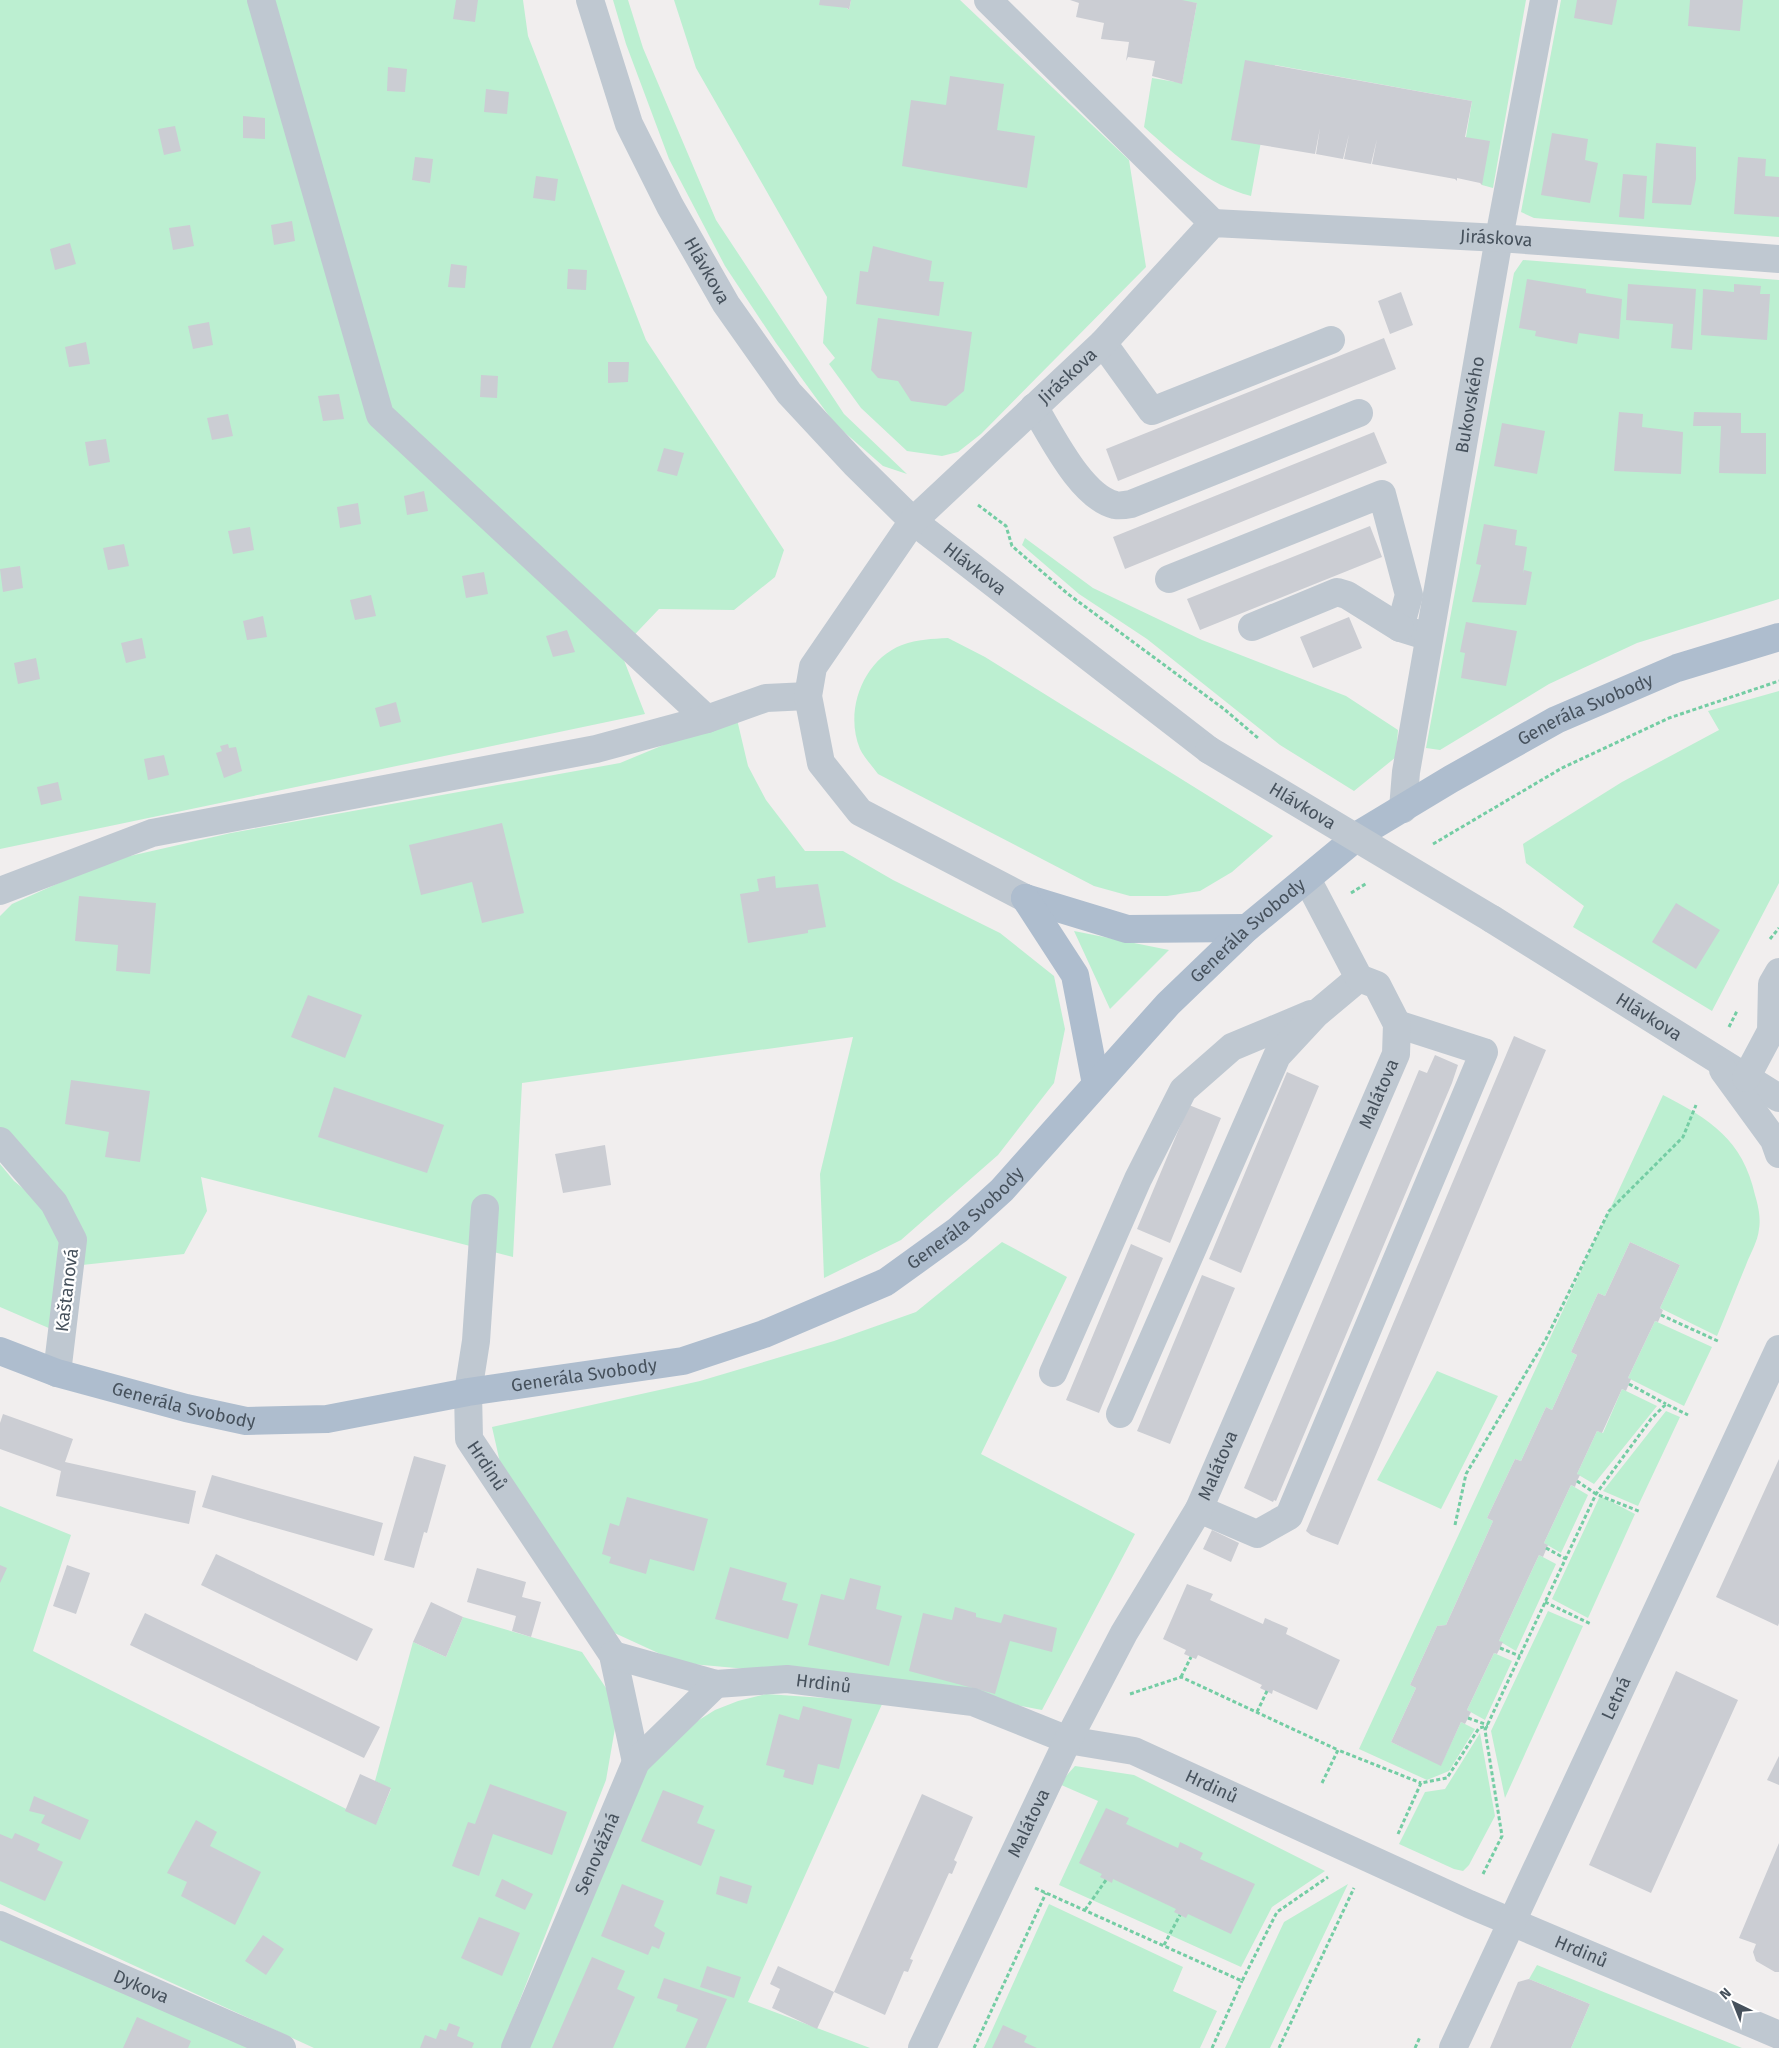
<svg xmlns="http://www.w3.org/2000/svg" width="1779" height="2048" font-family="'Fira Sans',sans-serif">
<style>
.green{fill:#bcefd1}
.building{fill:#cbcdd3}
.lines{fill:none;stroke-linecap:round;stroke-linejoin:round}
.path{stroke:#74cda4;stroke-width:3;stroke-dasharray:4 2.5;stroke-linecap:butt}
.minor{stroke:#bfc8d1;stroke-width:28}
.major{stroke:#aebdce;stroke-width:28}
.minor-bridge{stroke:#bfc8d1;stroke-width:28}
.labels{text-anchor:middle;stroke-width:4.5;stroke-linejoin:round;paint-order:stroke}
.street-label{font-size:18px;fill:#46515c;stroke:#fff}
</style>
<rect width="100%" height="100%" fill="#f1eeee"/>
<path class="green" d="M0,0H523L528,36L646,340L784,550L775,577L734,610L659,609L620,650L645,714L0,849Z
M613,0H628L643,48L716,220L844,414L907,474L883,466L835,424L776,343L725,266L669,159L626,44Z
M674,0H837L849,10L851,0H960L1129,160L1146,267L981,434L958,452L942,456L907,451L861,408L829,364L835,358L823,343L827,297L696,68Z
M1170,0H1526L1493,188L1482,185L1466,137L1472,101L1275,65L1251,196C1208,185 1176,156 1144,127L1152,78L1182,83L1197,3Z
M1561,0H1779V237L1534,218L1521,212Z
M1523,260L1779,280V599L1637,643L1549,684L1440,750L1426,748L1514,273Z
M1025,538L1093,588L1202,640L1346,696L1398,730L1396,757L1354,791L1280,745L1147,639L1079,594L1022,545Z
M948,638L985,657L1273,836L1232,872L1200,891L1167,896H1130L1094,886L878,774C872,766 864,757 860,749C844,711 863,660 902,645C918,639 932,639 948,638Z
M1779,691V883L1712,1011L1573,927L1584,906L1526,863L1523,844L1622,782L1719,730L1708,711Z
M736,715L748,766L766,800L805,851H843L893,880L1000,933L1054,976L1065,1029L1054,1083L998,1155L901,1240L824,1278L820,1174L853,1037L522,1083L513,1257L201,1177L207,1211L184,1254L82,1265L0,1130V916L12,904L108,861L231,833L620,763Z
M1074,931L1169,950L1110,1009Z
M1663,1095C1710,1119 1743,1140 1755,1195C1758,1205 1761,1218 1759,1229C1758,1241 1750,1254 1746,1265C1736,1289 1727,1312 1717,1336L1660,1308L1680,1265L1630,1242L1605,1296L1598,1293L1571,1352L1577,1355L1552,1410L1546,1407L1521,1461L1515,1459L1487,1518L1493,1521L1446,1625L1437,1626L1410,1685L1416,1688L1391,1742L1441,1765L1461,1722L1475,1729L1449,1771L1427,1780L1359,1749Z
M0,1164L14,1181L47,1208L62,1240L51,1329L0,1307Z
M1002,1242L1067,1277L981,1454L1135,1534L1042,1710L896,1682L680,1663L608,1630L501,1467L492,1427L700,1381L834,1341L916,1312Z
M1655,1321L1712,1347L1684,1406L1628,1378Z
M1437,1371L1498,1396L1441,1509L1377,1480Z
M1622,1389L1657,1406L1594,1484L1577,1474L1597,1431L1603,1433Z
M1666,1411L1680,1417L1638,1506L1603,1491Z
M1571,1485L1588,1495L1561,1553L1544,1543Z
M1600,1496L1635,1514L1588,1618L1552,1599Z
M0,1506L71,1535L33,1651L376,1824L391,1789L375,1781L413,1642L446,1657L463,1617L582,1652L608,1691L618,1711L606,1780L501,2048H314L0,1904Z
M1539,1555L1556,1564L1516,1651L1499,1641Z
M1548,1611L1583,1626L1505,1798L1491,1731Z
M1494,1653L1512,1661L1485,1720L1467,1710Z
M766,1694L883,1702L748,2002L870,2048H529L648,1767L683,1730L715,1710L738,1701Z
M1480,1733L1495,1816L1469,1865L1463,1871L1454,1869L1399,1844L1425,1792L1445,1789Z
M1075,1766L1134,1775L1325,1871L1272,1907L1241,1967L1059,1885L1098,1801L1059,1784Z
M1348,1884L1270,2048H1225L1284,1922Z
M1049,1904L1183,1967L1173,1991L1217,2011L1200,2048H984Z
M0,1933L253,2048H0Z
M1537,1965L1742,2048H1571L1590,2004L1529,1979Z"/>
<path class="building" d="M456,0H478L475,22L453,19Z
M820,0H851L849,10L847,8L819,5Z
M1070,0H1182L1197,3L1182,84L1152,76L1155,61L1128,57L1126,61L1129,42L1101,39L1104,23L1076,17L1079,3Z
M1577,0H1617L1612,25L1574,18Z
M1690,0H1743L1740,31L1688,26Z
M1245,60L1472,101L1465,137L1490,141L1482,185L1480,183L1457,178V181L1455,179L1372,164L1377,139L1371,164L1344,159L1349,134L1343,159L1316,154L1320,128L1315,154L1231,140Z
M388,67L407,69L405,92L387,91Z
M950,76L1004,84L997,130L1035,136L1027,188L902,166L911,100L946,105Z
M486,89L509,92L507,114L484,112Z
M243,116L265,118V139L243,138Z
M175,126L181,151L164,155L158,129Z
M1552,133L1588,139L1585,160L1598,163L1590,203L1541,195Z
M1656,143L1696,147V179L1691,205L1652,203Z
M415,157L433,159L430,183L412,180Z
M1738,157L1766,159L1765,176L1779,177V217L1734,214Z
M1623,174L1647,176L1644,219L1619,217Z
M536,176L558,179L555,201L533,198Z
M292,221L295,241L274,245L271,225Z
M190,225L194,246L173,250L169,228Z
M70,243L76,264L55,270L50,249Z
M873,246L932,261L929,281L944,282L939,316L856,304L860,271L868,272Z
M451,264L467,266L465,288L448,287Z
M568,269L587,270L586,290L567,289Z
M1527,279L1586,289V293L1622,299L1619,339L1579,333L1577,344L1535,336L1536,331L1519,328Z
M1628,284L1696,289L1692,350L1671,348L1673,324L1626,320Z
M1734,284L1761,286L1760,294H1770L1767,340L1701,335L1703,289L1734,292Z
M1401,292L1413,325L1390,334L1378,301Z
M878,318L972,332L964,391L946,406L911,401L898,381L878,378L871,370Z
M209,322L213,345L193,349L188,326Z
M1384,338L1396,369L1118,481L1106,449Z
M86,342L90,364L69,367L65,347Z
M608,362H629L628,382L608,383Z
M481,375L498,376L497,398L480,397Z
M339,394L344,419L323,421L318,396Z
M1619,412L1643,414L1642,427L1683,432L1681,474L1614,471Z
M1694,412L1741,413V433H1766V474L1719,473L1721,426H1693Z
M228,414L233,436L212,440L207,418Z
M1502,423L1545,431L1537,474L1494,466Z
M1374,432L1387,463L1125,569L1113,537Z
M106,439L110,462L89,466L85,442Z
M664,448L684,453L677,476L657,471Z
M424,491L428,511L407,515L404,496Z
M358,503L361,524L340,528L337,507Z
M1484,524L1517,530L1515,545L1527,547L1523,573L1524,570L1532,572L1526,605L1472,602L1481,565L1476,564Z
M1370,526L1382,557L1200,630L1187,599Z
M250,527L254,550L233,554L228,531Z
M124,544L129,566L108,570L103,548Z
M20,566L23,588L3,592L0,569Z
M484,572L488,594L466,598L462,576Z
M371,595L376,616L355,620L350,600Z
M263,616L267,637L247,640L243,621Z
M1349,617L1362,648L1313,668L1300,637Z
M1466,622L1517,631L1506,686L1461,678L1465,653L1460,652Z
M567,630L575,652L553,657L546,636Z
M142,638L146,658L126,663L121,643Z
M36,658L40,679L18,684L14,663Z
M396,702L401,722L380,727L375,708Z
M228,744L229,748L236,747L242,771L224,778L216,753L222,751L220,746Z
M164,755L169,775L148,780L144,759Z
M58,782L62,800L41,805L37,787Z
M502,823L524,913L482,923L472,882L421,895L409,845Z
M775,876L776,888L818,884L826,927L808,930V933L748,943L740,894L759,891L757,879Z
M79,896L156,903L150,974L116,971L118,945L75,941Z
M1676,903L1720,930L1696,969L1652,942Z
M308,995L362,1015L345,1058L291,1037Z
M1514,1036L1546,1050L1338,1545L1311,1535L1306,1531Z
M1435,1055L1458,1065L1452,1083L1276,1501L1274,1500L1273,1502L1244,1488L1419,1070L1427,1073Z
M1287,1072L1319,1086L1241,1273L1209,1259Z
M71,1080L150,1091L140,1162L105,1157L109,1132L65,1124Z
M334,1087L444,1125L427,1173L318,1137Z
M1189,1105L1221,1118L1170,1243L1137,1229Z
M605,1145L611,1185L563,1193L555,1154Z
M1630,1242L1680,1265L1660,1308L1663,1310L1661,1315L1658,1322L1655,1321L1628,1378L1631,1379L1626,1391L1622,1389L1602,1433L1597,1431L1577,1474L1580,1475L1577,1481L1575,1487L1571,1485L1544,1543L1548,1545L1543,1557L1539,1555L1499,1641L1503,1642L1497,1654L1494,1653L1467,1710L1471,1712L1465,1724L1461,1722L1441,1766L1391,1742L1416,1688L1410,1685L1437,1626L1446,1625L1493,1521L1487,1518L1515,1459L1521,1461L1546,1407L1552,1410L1577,1355L1571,1352L1598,1293L1605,1296Z
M1131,1244L1163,1258L1099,1413L1066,1400Z
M1202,1275L1235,1288L1170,1444L1137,1431Z
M3,1414L73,1439L65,1462L196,1491L189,1524L56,1496L61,1471L0,1449V1423Z
M414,1456L446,1465L427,1533L424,1532L414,1568L384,1560Z
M1779,1459V1623L1778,1626L1716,1597Z
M212,1475L383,1523L374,1556L202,1507Z
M627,1497L708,1519L694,1571L650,1559L646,1574L609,1563L611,1557L602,1554L610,1523L619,1526Z
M1212,1530L1239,1543L1231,1562L1203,1549Z
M216,1554L373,1629L357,1661L201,1585Z
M0,1565L7,1568L0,1583Z
M67,1565L90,1573L76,1614L53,1606Z
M730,1567L787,1583L782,1600L798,1604L788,1639L715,1619Z
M477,1568L526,1582L522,1597L541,1602L531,1637L512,1631L516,1616L467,1602Z
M850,1578L881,1586L876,1609L902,1616L889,1666L808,1645L821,1594L844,1600Z
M1187,1584L1213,1594L1210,1600L1263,1624L1265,1618L1288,1628L1286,1634L1340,1660L1317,1710L1273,1690L1272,1694L1260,1688L1262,1685L1198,1655L1196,1659L1191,1657L1184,1654L1186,1650L1163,1639Z
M431,1602L463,1617L446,1657L413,1642Z
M955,1607L976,1613V1617L1001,1623L1004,1614L1057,1628L1052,1652L1010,1641L995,1694L909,1671L923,1613L952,1620Z
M145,1613L380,1727L364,1758L130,1645Z
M1676,1671L1738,1700L1651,1893L1589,1865Z
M803,1706L852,1719L839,1769L818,1764L813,1785L783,1777L785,1770L766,1765L779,1714L799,1720Z
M1779,1756V1785L1767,1780Z
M360,1774L391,1788L376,1825L345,1811Z
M490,1784L567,1812L552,1855L493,1834L479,1876L452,1866L468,1822L475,1824Z
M663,1790L704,1806L697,1823L715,1830L701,1866L641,1841Z
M922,1794L973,1817L954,1860L957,1862L952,1874L949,1873L910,1959L913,1960L908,1972L904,1971L885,2015L834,1992Z
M34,1796L89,1820L80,1840L41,1823L45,1815L29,1811Z
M1106,1808L1129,1818L1126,1824L1178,1848L1180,1842L1203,1853L1200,1859L1255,1884L1231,1934L1188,1914L1186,1918L1174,1912L1176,1909L1113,1879L1112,1883L1100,1877L1102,1874L1079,1863Z
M196,1820L217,1832L210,1846L261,1872L235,1925L181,1896L187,1882L167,1873Z
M15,1833L40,1844L37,1850L63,1862L45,1901L0,1881V1834L12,1839Z
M1779,1843V1972H1775L1756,1961L1753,1952L1756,1944L1739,1938Z
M720,1876L752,1886L747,1904L716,1894Z
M502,1879L533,1894L525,1910L495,1896Z
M622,1884L664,1901L654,1926L665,1933L659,1949L652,1946L648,1955L601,1936Z
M479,1917L520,1933L502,1976L461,1958Z
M263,1935L284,1949L266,1975L245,1961Z
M592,1957L625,1971L617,1989L635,1997L613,2048H552Z
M707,1966L741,1977L734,1998L700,1987Z
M778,1966L834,1992L817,2029L772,2008L780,1989L770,1984Z
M664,1978L727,1999L706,2048H685L698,2019L676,2011L678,2005L657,1998Z
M1529,1979L1590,2004L1571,2048H1490L1518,1982Z
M137,2017L191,2041L188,2048H123Z
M449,2023L460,2027L457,2036L474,2043L472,2048H420L425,2035L436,2039L440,2029L446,2031Z
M1003,2025L1027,2036L1024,2042L1037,2048H992Z"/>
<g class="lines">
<path class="path" d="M978,505L1006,526L1012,546L1068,594L1224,709L1258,738
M1433,844L1562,768L1669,718L1779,681
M1351,893L1367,883
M1770,939L1779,928
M1729,1027L1737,1011
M1661,1315L1720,1342
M1629,1384L1666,1404
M1577,1481L1596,1494L1641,1512
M1455,1525L1466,1474L1546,1339L1609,1211L1683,1137L1696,1105
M1546,1548L1566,1559
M1545,1602L1591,1624
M1500,1648L1520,1656
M1181,1677L1191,1657
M1130,1694L1181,1677L1338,1750
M1257,1712L1267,1691
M1468,1718L1488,1725
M1322,1783L1338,1750L1421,1783
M1398,1834L1421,1783L1447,1778L1479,1728L1488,1726
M1483,1874L1502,1836L1485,1730L1596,1494L1651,1419L1666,1404L1688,1415
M1035,1888L1242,1981L1277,1912L1328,1877
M1085,1910L1106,1880
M1164,1945L1180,1915
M974,2048L1046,1893
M1212,2048L1242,1981
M1279,2048L1354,1888
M1415,2048L1420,2037"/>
<g class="minor">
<path d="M261,0L380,415L707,719L766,698L808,696"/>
<path id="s1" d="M590,0L629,124L670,206L726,304L789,393L855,464L913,521L1209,750"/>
<path d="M988,0L1213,223"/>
<path d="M1103,343L1152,411L1331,340"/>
<path d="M1034,407C1052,436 1081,497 1115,505C1120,506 1126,505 1131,504L1359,413"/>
<path d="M1169,579L1382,494L1409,595L1400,628L1429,637"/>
<path d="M1252,627L1337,592L1347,595L1400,628"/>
<path id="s2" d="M1403,809L1406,772L1499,238L1544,0"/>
<path d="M0,891L152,833L596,749L707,719"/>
<path id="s3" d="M1025,898L860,812L821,763L808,696L813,667L913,521L1103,343L1213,223L1499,238L1779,259"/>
<path id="s4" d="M1492,919L1779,1098"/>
<path d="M1723,1070L1774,1140L1779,1154"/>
<path d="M1746,1078L1771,1031L1772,984L1779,972"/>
<path d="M0,1141L54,1203L73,1240L57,1373"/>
<path id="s5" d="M485,1208L476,1341L468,1392L469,1439L613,1655L636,1762"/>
<path d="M1053,1373L1138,1179L1183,1090L1232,1047L1311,1014"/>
<path d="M1120,1414L1277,1056L1316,1014L1359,978"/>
<path d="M1199,1509L1257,1534L1289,1516L1484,1052L1397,1024"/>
<path id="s6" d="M613,1655L716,1684L787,1679L973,1702L1068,1740L1134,1751L1469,1904L1779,2035"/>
<path id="s7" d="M0,1925L282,2048"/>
<path id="s8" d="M515,2048L636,1762L716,1684"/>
<path id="s9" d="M922,2048L1068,1740L1124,1633L1199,1509L1396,1054L1397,1024L1377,985L1359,978L1307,879"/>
<path id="s10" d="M1453,2048L1779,1349"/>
</g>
<g class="major">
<path d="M1025,898L1127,929L1247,928"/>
<path d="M1025,898L1075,975L1096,1084"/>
<path id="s11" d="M0,1351L57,1373L186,1408L246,1421L327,1419L468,1392L683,1361L764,1334L886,1282L958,1230L1002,1190L1168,1004L1247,928L1363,832L1451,779L1556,720L1677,668L1779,637"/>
</g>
<path class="minor-bridge" id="s12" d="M1209,750L1492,919"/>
</g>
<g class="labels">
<g class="street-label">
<text dy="6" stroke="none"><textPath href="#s3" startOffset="1230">Jiráskova</textPath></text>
<text dy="6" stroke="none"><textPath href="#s1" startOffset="296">Hlávkova</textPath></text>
<text dy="6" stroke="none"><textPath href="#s3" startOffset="735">Jiráskova</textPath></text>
<text dy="6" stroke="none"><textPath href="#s2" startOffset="410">Bukovského</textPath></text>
<text dy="6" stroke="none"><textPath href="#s1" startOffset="700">Hlávkova</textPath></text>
<text dy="6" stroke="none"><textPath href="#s11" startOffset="1828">Generála Svobody</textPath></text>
<text dy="6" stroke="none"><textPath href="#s12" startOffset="109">Hlávkova</textPath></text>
<text dy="6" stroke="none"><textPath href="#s11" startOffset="1422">Generála Svobody</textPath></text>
<text dy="6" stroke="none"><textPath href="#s4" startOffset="185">Hlávkova</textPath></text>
<text dy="6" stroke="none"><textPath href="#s9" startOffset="1059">Malátova</textPath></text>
<text dy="6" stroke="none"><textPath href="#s11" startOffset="1018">Generála Svobody</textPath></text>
<text transform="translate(67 1290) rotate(-83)" y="6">Kaštanová</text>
<text dy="6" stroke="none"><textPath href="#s11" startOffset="598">Generála Svobody</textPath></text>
<text dy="6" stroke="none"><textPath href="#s11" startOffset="192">Generála Svobody</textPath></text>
<text dy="6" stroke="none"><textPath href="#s5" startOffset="264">Hrdinů</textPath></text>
<text dy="6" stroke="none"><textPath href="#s9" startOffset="654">Malátova</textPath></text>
<text dy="6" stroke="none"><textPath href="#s6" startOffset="215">Hrdinů</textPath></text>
<text dy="6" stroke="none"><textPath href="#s10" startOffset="386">Letná</textPath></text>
<text dy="6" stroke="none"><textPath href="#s6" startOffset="620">Hrdinů</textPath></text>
<text dy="6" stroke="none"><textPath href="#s9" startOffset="249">Malátova</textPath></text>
<text dy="6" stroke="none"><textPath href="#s8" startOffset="211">Senovážná</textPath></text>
<text dy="6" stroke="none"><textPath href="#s6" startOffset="1025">Hrdinů</textPath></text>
<text dy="6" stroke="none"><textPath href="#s7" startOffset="154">Dykova</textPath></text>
</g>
</g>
<g transform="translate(1734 2003) rotate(317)" stroke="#ffffff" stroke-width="4" paint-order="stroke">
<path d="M0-4L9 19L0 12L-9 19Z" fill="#46515c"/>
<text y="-8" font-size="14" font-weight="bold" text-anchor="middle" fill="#46515c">N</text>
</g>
</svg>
